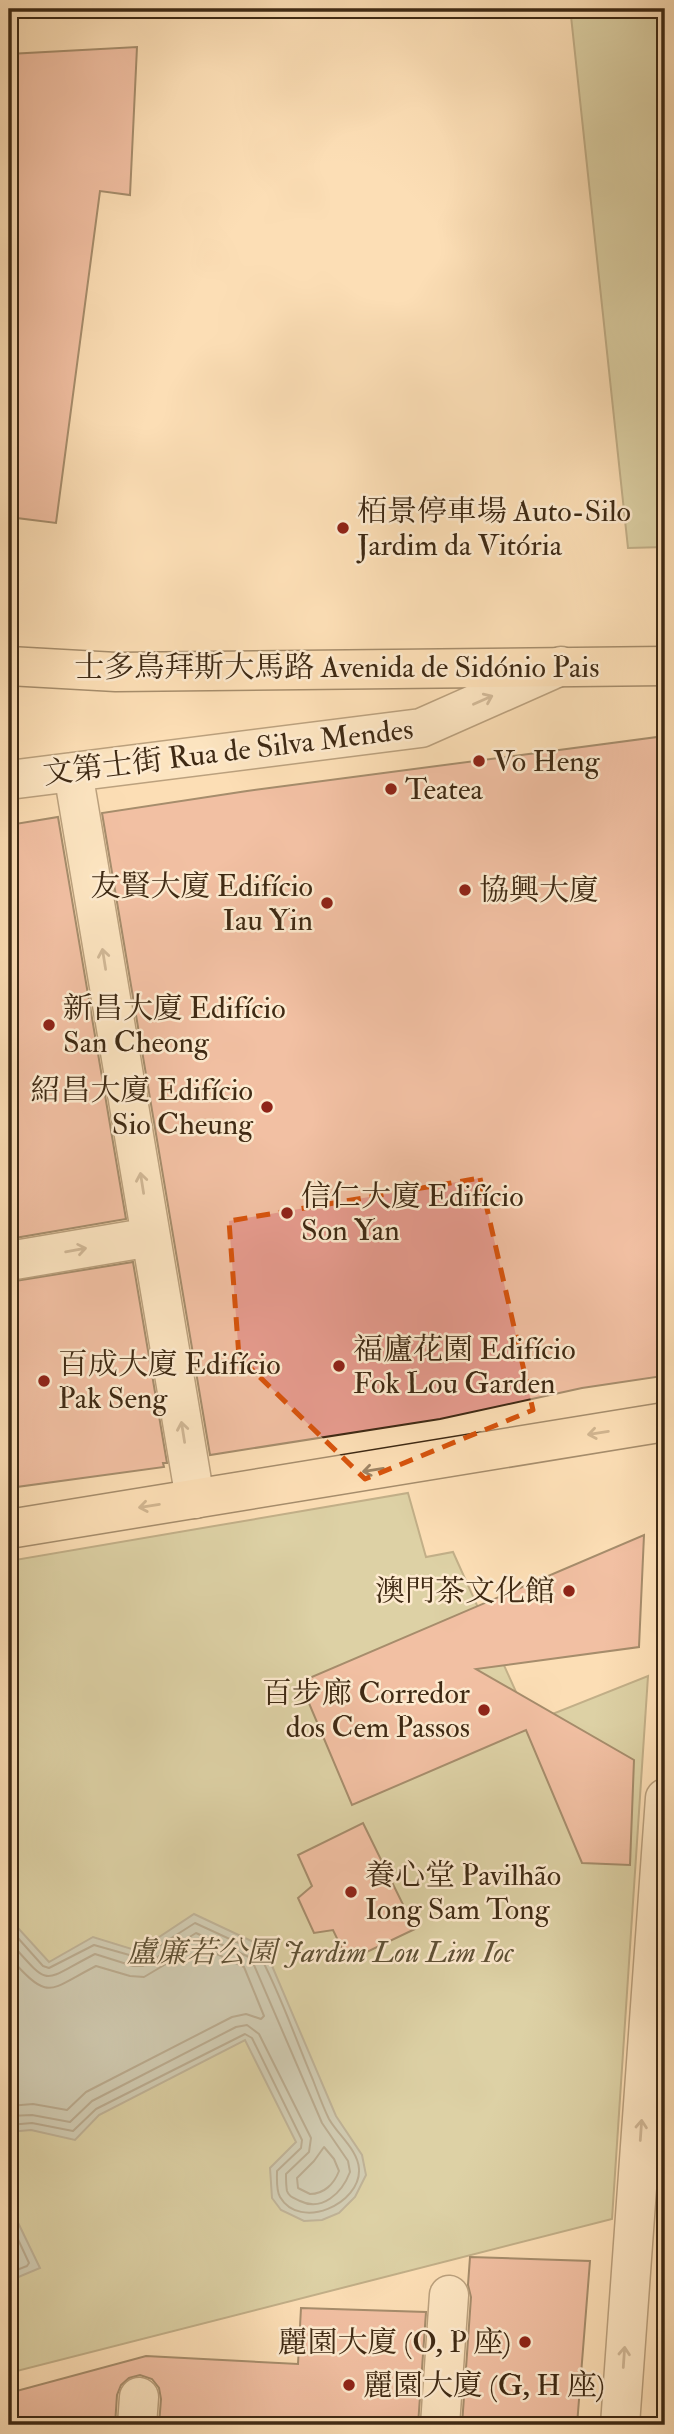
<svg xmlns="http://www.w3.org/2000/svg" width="674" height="2434" font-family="'IM FELL Double Pica','Noto Serif SC',serif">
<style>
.green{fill:#b9c292;stroke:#7c7653;stroke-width:2}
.water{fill:#a2bab7;stroke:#7a8076;stroke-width:2}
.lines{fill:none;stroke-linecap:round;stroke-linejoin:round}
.shore{stroke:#707266;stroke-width:2}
.building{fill:#e69b8e;stroke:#3f2a14;stroke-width:2}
.minor-casing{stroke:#6e573c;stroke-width:41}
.major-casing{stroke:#3f2a14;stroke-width:41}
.minor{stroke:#fdeacf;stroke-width:38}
.major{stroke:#fcdeb5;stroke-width:38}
.oneway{stroke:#9e8a72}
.oneway2{stroke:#9e8464}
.marked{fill:none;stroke:#d7540d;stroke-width:5;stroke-dasharray:14 9;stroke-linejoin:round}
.poi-dot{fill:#8f2418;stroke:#fdeacf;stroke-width:2.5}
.labels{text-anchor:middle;stroke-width:5;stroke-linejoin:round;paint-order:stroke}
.poi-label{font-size:30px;fill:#3f2a14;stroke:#fdeacf;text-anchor:start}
.street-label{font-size:30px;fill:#3f2a14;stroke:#fdeacf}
.park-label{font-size:30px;font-style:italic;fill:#5e5034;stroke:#fdeacf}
</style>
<rect width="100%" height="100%" fill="#fcdeb5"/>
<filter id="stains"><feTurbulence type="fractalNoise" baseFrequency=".00286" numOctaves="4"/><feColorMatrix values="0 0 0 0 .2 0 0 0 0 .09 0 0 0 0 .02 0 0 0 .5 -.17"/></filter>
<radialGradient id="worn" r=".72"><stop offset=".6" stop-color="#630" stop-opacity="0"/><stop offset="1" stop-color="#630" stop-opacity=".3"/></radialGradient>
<path class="green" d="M665,15V547L628,548L571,16Z
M408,1493L426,1557L453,1552L530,1723L648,1676L612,2219L9,2373V1561Z"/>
<path class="water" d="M194,1914L264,1947L336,2116L362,2155L366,2175L355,2197L339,2213L322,2220L304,2221L281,2210L272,2198L270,2168L296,2142L245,2040L99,2115L75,2140L31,2130L9,2132V1918L49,1962L93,1937L138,1951Z
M9,2204L40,2268L9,2281Z"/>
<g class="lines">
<path class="shore" d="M9,1928L43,1966L49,1968L94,1945L140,1958L195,1923L258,1952C280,1992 295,2038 313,2080C318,2093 323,2107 329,2119C338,2135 358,2150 359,2169C361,2204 300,2231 280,2197C276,2190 277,2179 277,2171L301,2148L302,2140L252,2038L245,2034L96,2109L73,2131L32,2123L9,2125
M9,1941C52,1989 40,1982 95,1954L133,1966H143L196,1933L251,1958L322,2123L348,2161L350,2172C342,2193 322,2212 300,2201C294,2198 289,2197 287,2191C286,2186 286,2179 286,2174L309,2152L311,2138L259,2034L247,2025L236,2027L92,2101L70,2122L32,2115L9,2116
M9,1957C50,2002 47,1991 96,1966L130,1976L144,1977L198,1945L244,1967L264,2016L261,2019L246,2014L232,2017L86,2092L67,2110L33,2104L9,2106
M324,2147L334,2159L339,2171C334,2184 324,2194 310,2194L298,2188L297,2178L314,2161Z
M9,2220L29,2263L27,2266L9,2273"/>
</g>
<path class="building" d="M137,47L130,195L100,191L56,523L9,517V54Z
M665,736V1333L663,1376L582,1388L440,1419L210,1455L102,813L247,791Z
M58,817L126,1219L9,1239V825Z
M133,1262L167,1463H163L164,1467L9,1488V1282Z
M644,1535L639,1647L476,1669L634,1760L630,1865L582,1863L526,1730L352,1805L300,1682Z
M363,1823L415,1929L348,1961L333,1930L314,1933L298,1898L312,1886L298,1855Z
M470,2257L590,2261L577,2425H462L471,2297L468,2285Z
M301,2308L426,2312L418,2425H159L161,2399L159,2388L152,2379L140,2375L129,2378L121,2385L117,2395L115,2425H9V2393L146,2356L298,2364Z"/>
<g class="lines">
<defs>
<path id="minor" d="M73,772L195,1499
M9,780L421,728L561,666
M9,1261L151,1237
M137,2425L139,2397
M440,2425L449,2295
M620,2425L665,1798"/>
<path id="major" d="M9,666L116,672L665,666
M9,1529L665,1422"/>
</defs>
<use href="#minor" class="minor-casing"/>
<use href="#major" class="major-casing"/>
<use href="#minor" class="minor"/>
<use href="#major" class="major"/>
</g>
<defs><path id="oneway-shaft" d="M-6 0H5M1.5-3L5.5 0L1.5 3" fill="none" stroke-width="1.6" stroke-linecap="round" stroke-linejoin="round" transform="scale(1.75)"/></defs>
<g class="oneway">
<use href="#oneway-shaft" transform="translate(483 700) rotate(-24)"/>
<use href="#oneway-shaft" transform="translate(104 959) rotate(-99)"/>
<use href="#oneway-shaft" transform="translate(142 1183) rotate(-99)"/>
<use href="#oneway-shaft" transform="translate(76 1250) rotate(-10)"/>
<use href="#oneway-shaft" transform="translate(183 1432) rotate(-99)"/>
<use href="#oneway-shaft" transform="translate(641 2130) rotate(-86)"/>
<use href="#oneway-shaft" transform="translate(624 2357) rotate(-86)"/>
</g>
<g class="oneway2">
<use href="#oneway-shaft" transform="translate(598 1433) rotate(171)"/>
<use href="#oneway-shaft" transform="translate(373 1470) rotate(171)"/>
<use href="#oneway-shaft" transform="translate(149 1506) rotate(171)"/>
</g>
<path d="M0 0H674V2434H0ZM480,1178L533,1410L365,1479L239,1357L229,1221Z" fill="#fcdeb5" fill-opacity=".55" fill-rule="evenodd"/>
<path class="marked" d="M480,1178L533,1410L365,1479L239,1357L229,1221Z"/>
<g class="poi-dot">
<circle cx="343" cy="528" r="7"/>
<circle cx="479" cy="761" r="7"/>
<circle cx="391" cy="789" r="7"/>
<circle cx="465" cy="890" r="7"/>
<circle cx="327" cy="903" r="7"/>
<circle cx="49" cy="1025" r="7"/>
<circle cx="267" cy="1107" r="7"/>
<circle cx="287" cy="1213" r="7"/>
<circle cx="339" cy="1366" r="7"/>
<circle cx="44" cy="1381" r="7"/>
<circle cx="569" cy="1591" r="7"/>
<circle cx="484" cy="1710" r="7"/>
<circle cx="351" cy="1892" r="7"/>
<circle cx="525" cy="2342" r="7"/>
<circle cx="349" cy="2385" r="7"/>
</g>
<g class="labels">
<g class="poi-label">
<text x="357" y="521">栢景停車場 Auto-Silo<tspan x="357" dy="34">Jardim da Vitória</tspan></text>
<text x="493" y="771">Vo Heng</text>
<text x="405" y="799">Teatea</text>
<text x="313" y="896" text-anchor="end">友賢大廈 Edifício<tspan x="313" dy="34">Iau Yin</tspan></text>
<text x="479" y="900">協興大廈</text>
<text x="63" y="1018">新昌大廈 Edifício<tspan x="63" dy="34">San Cheong</tspan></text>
<text x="253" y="1100" text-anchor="end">紹昌大廈 Edifício<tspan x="253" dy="34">Sio Cheung</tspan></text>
<text x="301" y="1206">信仁大廈 Edifício<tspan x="301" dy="34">Son Yan</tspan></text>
<text x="353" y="1359">福廬花園 Edifício<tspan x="353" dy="34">Fok Lou Garden</tspan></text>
<text x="58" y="1374">百成大廈 Edifício<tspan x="58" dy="34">Pak Seng</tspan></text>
<text x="555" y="1601" text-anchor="end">澳門茶文化館</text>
<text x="470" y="1703" text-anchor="end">百步廊 Corredor<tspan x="470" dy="34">dos Cem Passos</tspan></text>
<text x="365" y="1885">養心堂 Pavilhão<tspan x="365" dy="34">Iong Sam Tong</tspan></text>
<text x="511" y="2352" text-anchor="end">麗園大廈 (O, P 座)</text>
<text x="363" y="2395">麗園大廈 (G, H 座)</text>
</g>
<g class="street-label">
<text x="337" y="677">士多鳥拜斯大馬路 Avenida de Sidónio Pais</text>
<text transform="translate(228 751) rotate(-7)" y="10">文第士街 Rua de Silva Mendes</text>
</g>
<g class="park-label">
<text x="320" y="1962">盧廉若公園 Jardim Lou Lim Ioc</text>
</g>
</g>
<rect width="674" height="2434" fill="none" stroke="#fcdeb5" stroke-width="35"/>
<rect x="10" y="10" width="653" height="2413" fill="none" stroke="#3f2a14" stroke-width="3.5"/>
<rect x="18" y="18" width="639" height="2399" fill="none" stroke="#3f2a14" stroke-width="2"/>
<rect width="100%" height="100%" filter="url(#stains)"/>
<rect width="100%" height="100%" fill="url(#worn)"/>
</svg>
